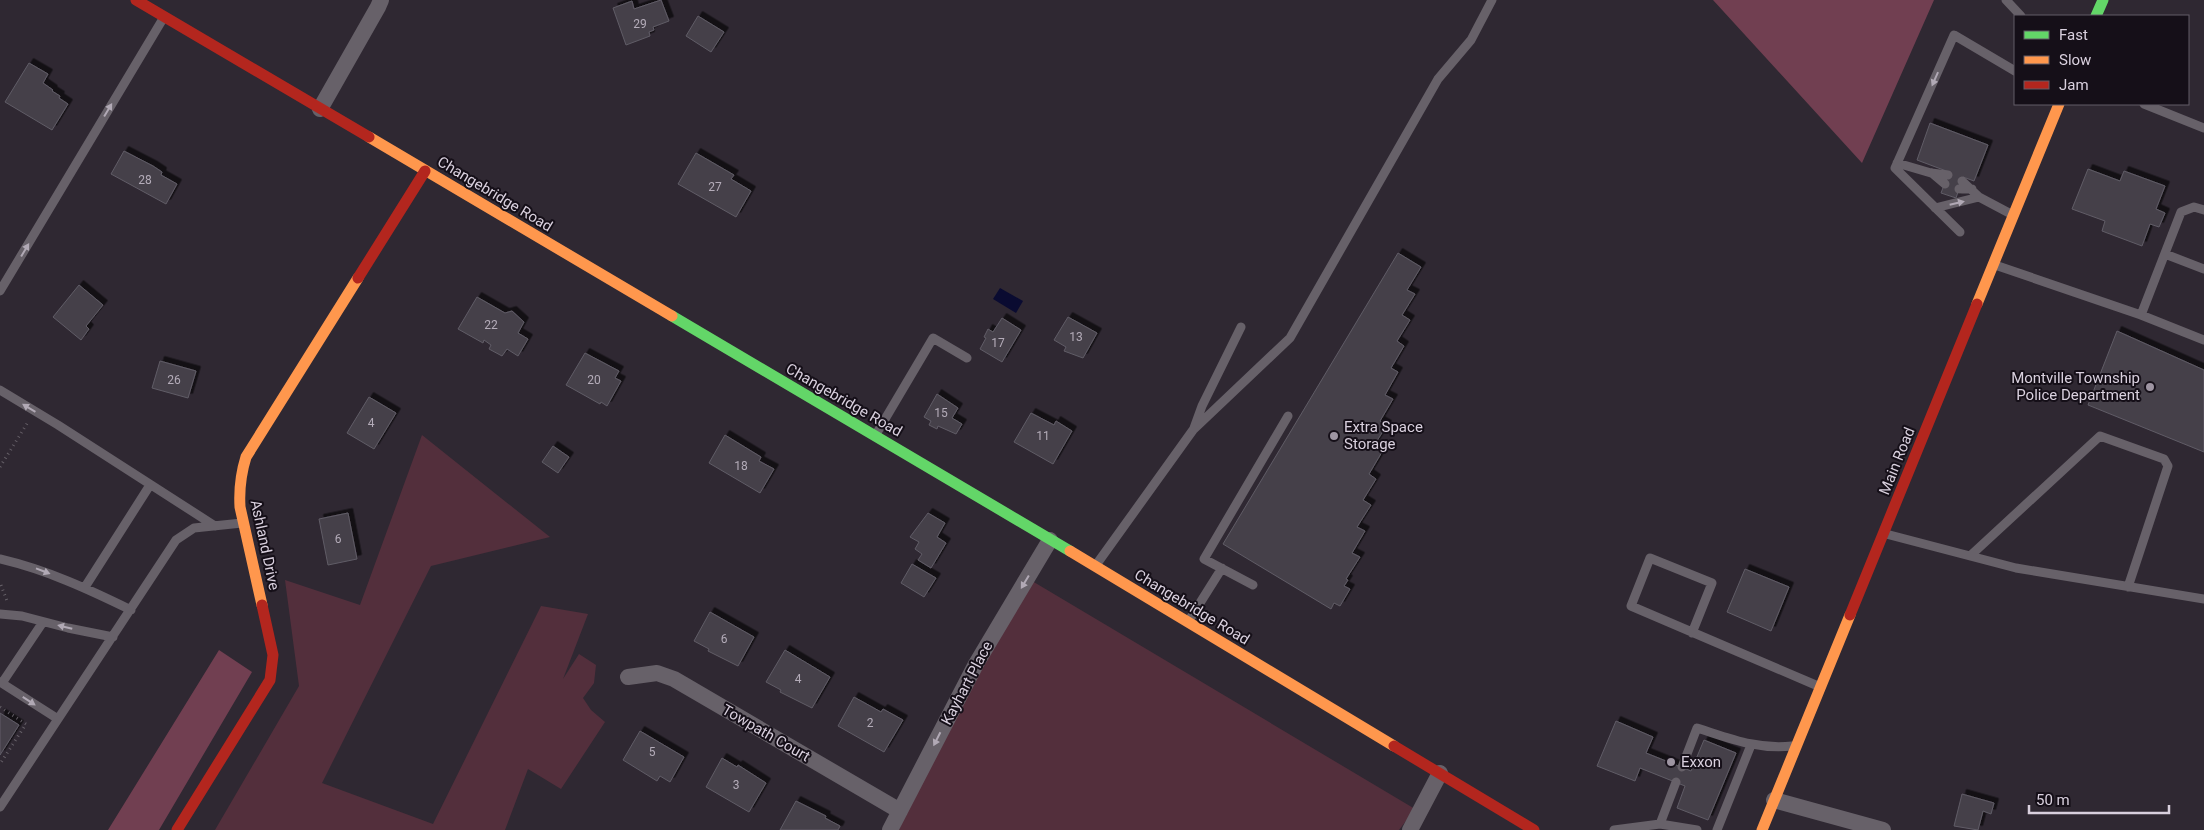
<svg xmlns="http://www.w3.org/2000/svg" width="2204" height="830" font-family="Roboto,sans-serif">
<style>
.green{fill:#532f3c}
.forest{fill:#713f51}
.water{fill:#0a0b31}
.building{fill:#45414a;stroke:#605c66;filter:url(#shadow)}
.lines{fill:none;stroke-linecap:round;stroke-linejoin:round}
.path{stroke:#666068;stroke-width:3;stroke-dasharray:1 4;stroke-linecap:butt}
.lane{stroke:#676169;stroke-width:9}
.street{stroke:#676169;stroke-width:16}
.fast{stroke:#63d668;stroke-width:11}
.slow{stroke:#ff974d;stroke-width:11}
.jam{stroke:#b3261e;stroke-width:11}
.oneway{fill:#b1a9b5}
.poi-dot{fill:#9e95a2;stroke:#150f18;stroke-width:2}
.labels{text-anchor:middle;stroke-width:4;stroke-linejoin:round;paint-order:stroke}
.number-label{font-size:12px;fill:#b4acb9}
.street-label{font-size:15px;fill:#d9d0de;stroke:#150f18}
.poi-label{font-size:15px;fill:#d9d0de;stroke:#150f18;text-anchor:start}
</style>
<defs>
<filter id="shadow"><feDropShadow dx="4.5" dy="-4.5" stdDeviation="0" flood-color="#0009"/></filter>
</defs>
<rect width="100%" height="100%" fill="#2f2832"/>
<path class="green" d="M422,435L550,537L431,566L322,783L433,824L541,606L588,614L563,679L579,654L596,665L594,683L583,698L591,710L605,722L561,789L528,769L505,830H215L299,686L285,580L360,605Z
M1022,575L1415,809L1399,830H899L963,680Z"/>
<path class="forest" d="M1713,0H1934L1862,163Z
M219,650L252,672L159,830H108Z"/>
<path class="water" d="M1000,288L1023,301L1016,313L993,299Z"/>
<path class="building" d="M661,0L669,21L653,27L654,30L649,32L650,36L626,45L613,8L632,1L634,9Z
M698,16L724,32L711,52L686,36Z
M29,63L48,74L43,83L53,90L52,91L60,96L59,98L68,104L52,130L5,102Z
M1930,123L1988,145L1974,181L1963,177L1956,198L1941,193L1949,172L1917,160Z
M124,151L153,166L162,172L161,175L177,184L166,204L111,174Z
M696,153L734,175L731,179L751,191L736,217L678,184Z
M2088,169L2120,181L2124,171L2165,186L2156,209L2165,213L2159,227L2150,224L2142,246L2102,231L2105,221L2072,209Z
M1398,253L1421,267L1407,290L1415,294L1402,315L1410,320L1397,341L1404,346L1391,368L1398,372L1385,395L1393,399L1380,421L1387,425L1373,447L1382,452L1369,474L1376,479L1363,500L1371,505L1357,527L1365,531L1352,553L1360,557L1346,579L1348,580L1344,586L1350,589L1340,606L1334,603L1331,609L1223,544Z
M79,285L103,305L86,326L89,329L81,340L53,317Z
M477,297L505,313L512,311L524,322L518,333L528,339L518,356L507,349L502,356L489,349L491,345L484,340L483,343L458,329Z
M1068,317L1097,333L1083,358L1064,351L1066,347L1054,340Z
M1002,318L1021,330L1002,362L980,349L986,338L984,337L988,329L993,332Z
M2117,331L2204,370V452L2088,405Z
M585,353L619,371L615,378L621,381L607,406L601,402L600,404L566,385Z
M160,361L196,371L188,398L152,388Z
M937,394L958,408L952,418L962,424L956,434L938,426L937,429L929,425L931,421L924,417Z
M369,397L396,413L374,449L347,433Z
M1031,413L1054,425L1056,421L1072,431L1053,464L1014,442Z
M725,435L761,457L759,461L774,469L760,493L709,463Z
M553,446L569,457L558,473L542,462Z
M348,513L357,559L328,565L319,519Z
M928,513L945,523L937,537L946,543L931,568L918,560L922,554L915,549L919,542L910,537Z
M912,564L936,578L924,597L901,583Z
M1745,569L1789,587L1771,631L1727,612Z
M710,612L754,637L738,666L708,651L709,649L694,641Z
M785,650L830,677L812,708L780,692L781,690L766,682Z
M854,697L881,712L883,709L903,720L884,752L838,726Z
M0,713L19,725L0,755Z
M1616,721L1653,737L1646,753L1691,771L1704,740L1736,753L1708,820L1677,808L1685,786L1640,768L1635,781L1597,766Z
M640,731L684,757L670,782L660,776L657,781L623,760Z
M722,758L737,767L738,765L766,783L749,812L706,787Z
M1962,794L1994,803L1991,814L1983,811L1978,830L1954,826Z
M796,801L826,816L825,818L840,826L838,830H780Z"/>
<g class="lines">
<path class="path" d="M0,467L28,422
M1,585L7,601
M0,707L26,724L0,764"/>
<path class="lane" d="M2006,0L2021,16
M2144,104L2204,128
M1897,163L1931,173L1948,175
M1932,173L1945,184
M1962,181L1979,197L2011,214
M1959,189H1972
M1935,208L1979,197
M1960,232L1895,168L1954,35L2015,71
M2165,254L2204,269
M1995,265L2141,315L2181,212L2194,207L2204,210
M0,291L164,17
M2141,315L2204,340
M0,390L58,425L215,526
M1194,428L1202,406L1241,327
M875,436L933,338L967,358
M1886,534L2016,568L2204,599
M1970,556L2100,436L2164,459L2168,466L2128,587
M0,559C47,570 88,589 131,610
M1096,565L1193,430L1290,338L1438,79L1471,40L1492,0
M1253,585L1204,559L1288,416
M85,587L150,485
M0,614L22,616L68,628L113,637
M1188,622L1222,568
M1692,633L1712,583L1650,558L1631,606L1818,686
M0,682L58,719
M2,683L43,622
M1682,767L1697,728C1729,738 1758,750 1792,746
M1676,782L1660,824L1697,830
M0,807L176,540L194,528L242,523
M1614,830L1660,824
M1717,830L1751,745"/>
<path class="street" d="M320,109L378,7L381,0
M628,677L657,673L674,679L900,811
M1774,800L1883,830
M890,830L976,664L1050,540
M1410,830L1440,773"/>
<path class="fast" d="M2096,16L2103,0
M672,316L1070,551"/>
<path class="slow" d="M369,137L672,316
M1977,304L2059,104
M1070,551L1394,746
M262,605L240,507C239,490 241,473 246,457L358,278
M1762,830L1850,615"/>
<path class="jam" d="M136,0L369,137
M358,278L425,171
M1850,615L1977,304
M1394,746L1534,830
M177,830L270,680L273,655L262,605"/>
</g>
<defs><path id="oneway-solid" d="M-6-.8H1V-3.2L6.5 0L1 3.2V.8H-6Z" transform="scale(1.25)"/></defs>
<g class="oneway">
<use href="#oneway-solid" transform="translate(1935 79) rotate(114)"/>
<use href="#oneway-solid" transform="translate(108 110) rotate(-59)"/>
<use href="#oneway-solid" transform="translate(1957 203) rotate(-13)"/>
<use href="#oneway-solid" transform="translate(25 250) rotate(-59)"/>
<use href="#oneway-solid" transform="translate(29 408) rotate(-149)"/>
<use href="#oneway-solid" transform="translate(43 571) rotate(21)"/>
<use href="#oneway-solid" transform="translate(1025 582) rotate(121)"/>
<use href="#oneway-solid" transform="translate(65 627) rotate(-166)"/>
<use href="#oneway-solid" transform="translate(29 701) rotate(33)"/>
<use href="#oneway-solid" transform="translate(937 739) rotate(117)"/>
</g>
<g class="poi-dot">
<circle cx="2150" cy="387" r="5"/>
<circle cx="1334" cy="436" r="5"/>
<circle cx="1671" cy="762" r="5"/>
</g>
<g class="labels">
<g class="number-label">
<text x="640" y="28">29</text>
<text x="145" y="184">28</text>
<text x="715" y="191">27</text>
<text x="491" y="329">22</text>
<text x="1076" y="341">13</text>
<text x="998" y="347">17</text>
<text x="174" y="384">26</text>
<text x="594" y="384">20</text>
<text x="941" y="417">15</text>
<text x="371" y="427">4</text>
<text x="1043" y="440">11</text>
<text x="741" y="470">18</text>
<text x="338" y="543">6</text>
<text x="724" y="643">6</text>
<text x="798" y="683">4</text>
<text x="870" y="727">2</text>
<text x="652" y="756">5</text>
<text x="736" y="789">3</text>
</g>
<g class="street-label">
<text transform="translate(495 194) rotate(31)" y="5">Changebridge Road</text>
<text transform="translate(844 400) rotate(30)" y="5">Changebridge Road</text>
<text transform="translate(1897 461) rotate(-68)" y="5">Main Road</text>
<text transform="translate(265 545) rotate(78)" y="5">Ashland Drive</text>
<text transform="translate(1192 607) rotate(31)" y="5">Changebridge Road</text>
<text transform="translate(967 683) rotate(-62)" y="5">Kayhart Place</text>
<text transform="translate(766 733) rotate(30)" y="5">Towpath Court</text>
</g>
<g class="poi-label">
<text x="2140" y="383" text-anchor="end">Montville Township<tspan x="2140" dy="17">Police Department</tspan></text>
<text x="1344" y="432">Extra Space<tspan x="1344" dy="17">Storage</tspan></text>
<text x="1681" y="767">Exxon</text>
</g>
</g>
<rect x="2014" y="15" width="175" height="90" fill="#150f18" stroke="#635c67"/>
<rect x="2024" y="31" width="25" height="8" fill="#63d668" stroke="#635c67"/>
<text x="2059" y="40" font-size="15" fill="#d9d0de">Fast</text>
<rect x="2024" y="56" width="25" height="8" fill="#ff974d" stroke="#635c67"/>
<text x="2059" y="65" font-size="15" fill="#d9d0de">Slow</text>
<rect x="2024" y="81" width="25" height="8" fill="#b3261e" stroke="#635c67"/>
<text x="2059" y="90" font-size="15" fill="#d9d0de">Jam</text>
<path d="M2029 805v8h140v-8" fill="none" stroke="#d9d0de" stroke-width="2.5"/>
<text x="2036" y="805" font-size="15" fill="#d9d0de" stroke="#150f18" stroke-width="4" paint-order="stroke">50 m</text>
</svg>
